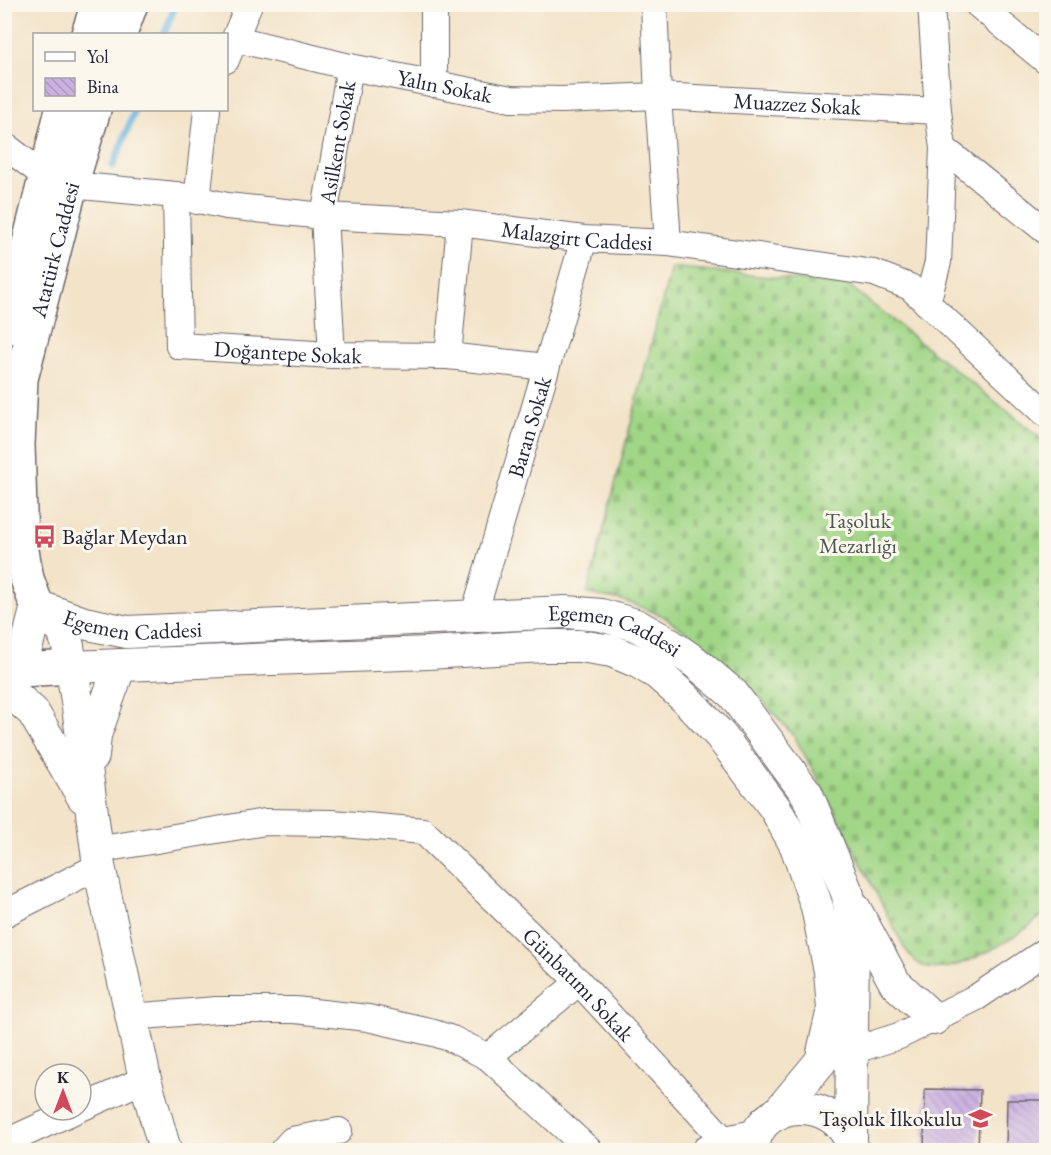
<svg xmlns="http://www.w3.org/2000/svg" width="1051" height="1155" font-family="'EB Garamond',serif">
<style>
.cemetery{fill:url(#cemetery-stones);stroke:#627c61;stroke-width:1.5}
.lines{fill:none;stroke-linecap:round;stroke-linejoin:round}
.stream{stroke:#67b3e0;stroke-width:7}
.building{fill:url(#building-back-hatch)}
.minor-casing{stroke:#6b666c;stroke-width:28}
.tertiary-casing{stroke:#6b666c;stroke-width:34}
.secondary-casing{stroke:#6b666c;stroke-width:36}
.minor{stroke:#fff;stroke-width:26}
.tertiary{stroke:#fff;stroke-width:32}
.secondary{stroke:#fff;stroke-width:33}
.labels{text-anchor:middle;stroke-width:6;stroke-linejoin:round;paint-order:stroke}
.street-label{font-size:22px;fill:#22223b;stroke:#fbf7ec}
.park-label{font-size:22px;fill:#485852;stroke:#fbf7ec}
.poi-label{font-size:22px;fill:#22223b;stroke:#fbf7ec;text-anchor:start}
</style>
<defs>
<pattern id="cemetery-stones" width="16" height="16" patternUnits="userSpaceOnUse" patternTransform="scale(1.5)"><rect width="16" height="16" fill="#a1d687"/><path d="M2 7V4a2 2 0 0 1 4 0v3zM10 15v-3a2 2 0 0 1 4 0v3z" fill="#8ab775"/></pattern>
<pattern id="building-back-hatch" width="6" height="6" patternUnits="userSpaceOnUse" patternTransform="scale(1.5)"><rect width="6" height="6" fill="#cab1e0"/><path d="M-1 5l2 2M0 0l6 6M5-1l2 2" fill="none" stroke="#ad98c1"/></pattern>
</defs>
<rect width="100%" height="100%" fill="#fbf7ec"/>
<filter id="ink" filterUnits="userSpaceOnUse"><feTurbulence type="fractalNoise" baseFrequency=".0167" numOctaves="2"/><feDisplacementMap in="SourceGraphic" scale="12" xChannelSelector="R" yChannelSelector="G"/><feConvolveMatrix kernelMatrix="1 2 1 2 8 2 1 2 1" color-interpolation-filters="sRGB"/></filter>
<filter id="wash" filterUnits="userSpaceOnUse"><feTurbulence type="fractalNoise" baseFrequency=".008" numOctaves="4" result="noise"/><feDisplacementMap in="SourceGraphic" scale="24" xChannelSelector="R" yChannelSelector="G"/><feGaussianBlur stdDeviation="1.35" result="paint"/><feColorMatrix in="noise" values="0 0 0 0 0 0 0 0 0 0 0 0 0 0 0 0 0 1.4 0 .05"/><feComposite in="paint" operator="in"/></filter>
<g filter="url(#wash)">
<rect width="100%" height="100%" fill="#f3e3c8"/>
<path class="cemetery" d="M671,267L848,285L1046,442V912C1025,933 960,973 930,968C918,966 912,958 905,949L818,779L794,736L751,688L703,643L661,615L622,600L587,594Z"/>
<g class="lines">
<path class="stream" d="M164,34L176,4
M113,166L135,110"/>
</g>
<g id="blocks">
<path class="building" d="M925,1089L980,1090L978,1150H924Z
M1007,1100H1046V1150H1006Z"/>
</g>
</g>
<g filter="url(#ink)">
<use href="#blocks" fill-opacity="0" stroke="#6b666c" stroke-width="1.5"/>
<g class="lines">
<defs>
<g id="minor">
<path d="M654,4L658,96L668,243"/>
<path d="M977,4L1046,61"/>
<path id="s1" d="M236,39L350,67L511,99L561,100L658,96L938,111"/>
<path d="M226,60L249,4"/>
<path d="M434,84V4"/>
<path id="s2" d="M4,145L45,176L71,185L176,195L227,206L324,216L460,223L584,239L668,243L874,273L910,287L1046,414"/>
<path d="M943,148L1046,231"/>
<path id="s3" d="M176,195L179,346L332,355L448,356L546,367"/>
<path d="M197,201L207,110"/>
<path d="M927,303L938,262L943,148L938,111L931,4"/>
<path id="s4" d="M332,355L324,216L350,67"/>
<path d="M448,356L460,223"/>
<path id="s5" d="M474,615L584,239"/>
<path id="s6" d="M96,850L265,822L332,823L423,831L579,982L726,1142"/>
<path d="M4,914L99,866"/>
<path d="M131,1017L216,1010H295L368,1018L434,1033L452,1039L488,1057L589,1150"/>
<path d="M836,1056L899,1036L977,997L1046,951"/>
<path d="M488,1057L579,982"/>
<path d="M81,1108L145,1079"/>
<path d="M4,1143L76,1110"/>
<path d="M283,1150L292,1140L339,1131"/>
</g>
<g id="tertiary">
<path id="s7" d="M37,606L84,623L127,632L567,612L601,615L636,625L666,642L695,662L733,694L807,794L848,895L853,934L851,1142"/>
<path d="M39,608L63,631L68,646L78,707L99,866L145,1079L165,1150"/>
<path d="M4,665L18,658L27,645L37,606"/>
<path d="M71,667L428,653L544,646H580L612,651L638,662L658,674L685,698L720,735L775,808L796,846L817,907L830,971L833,1009L821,1061L777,1114"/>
<path d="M4,686L33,712L83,797"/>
<path d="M93,756L95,735L120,665"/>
<path d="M855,909L895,983L934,1019"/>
<path d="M709,1150L726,1142L755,1136"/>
<path d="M750,1150C754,1140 757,1130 765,1122C795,1094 845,1110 853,1150"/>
</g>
<g id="secondary">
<path d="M88,34L98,4"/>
<path d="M120,34L131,4"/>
<path d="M4,329L15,299L62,110"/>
<path id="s8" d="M37,606L27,579L21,545L18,444L21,379L71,185L94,110"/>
<path d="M4,671L71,667"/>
</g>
</defs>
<use href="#minor" class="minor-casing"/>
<use href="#tertiary" class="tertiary-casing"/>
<use href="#secondary" class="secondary-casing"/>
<use href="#minor" class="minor"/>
<use href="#tertiary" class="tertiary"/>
<use href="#secondary" class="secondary"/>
</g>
</g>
<defs>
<symbol id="bus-bare" viewBox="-9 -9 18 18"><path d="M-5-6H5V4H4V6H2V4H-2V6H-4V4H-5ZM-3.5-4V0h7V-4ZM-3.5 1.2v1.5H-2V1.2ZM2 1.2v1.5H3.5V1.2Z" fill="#d1495b" stroke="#fbf7ec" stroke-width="2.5" paint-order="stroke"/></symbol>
<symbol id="school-bare" viewBox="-9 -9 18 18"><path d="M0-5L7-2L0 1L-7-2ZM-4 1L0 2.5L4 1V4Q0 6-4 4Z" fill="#d1495b" stroke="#fbf7ec" stroke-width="2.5" paint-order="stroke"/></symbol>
</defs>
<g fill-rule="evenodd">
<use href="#bus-bare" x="28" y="520" width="33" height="33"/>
<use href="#school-bare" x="964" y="1102" width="33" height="33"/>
</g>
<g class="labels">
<g class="street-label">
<text dy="8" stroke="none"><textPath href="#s1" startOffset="214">Yalın Sokak</textPath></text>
<text dy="8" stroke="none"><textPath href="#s1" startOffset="568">Muazzez Sokak</textPath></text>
<text dy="8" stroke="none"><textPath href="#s4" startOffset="214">Asilkent Sokak</textPath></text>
<text dy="8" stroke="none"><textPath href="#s2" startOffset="588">Malazgirt Caddesi</textPath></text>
<text dy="8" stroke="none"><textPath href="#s8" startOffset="363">Atatürk Caddesi</textPath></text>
<text dy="8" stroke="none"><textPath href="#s3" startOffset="260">Doğantepe Sokak</textPath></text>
<text dy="8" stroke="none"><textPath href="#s5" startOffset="196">Baran Sokak</textPath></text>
<text dy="8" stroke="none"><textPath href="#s7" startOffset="99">Egemen Caddesi</textPath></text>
<text dy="8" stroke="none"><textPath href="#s7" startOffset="585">Egemen Caddesi</textPath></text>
<text dy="8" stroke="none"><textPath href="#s6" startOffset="548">Günbatımı Sokak</textPath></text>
</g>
<g class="park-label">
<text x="858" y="528">Taşoluk<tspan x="858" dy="25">Mezarlığı</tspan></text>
</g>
<g class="poi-label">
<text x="62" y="544">Bağlar Meydan</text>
<text x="962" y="1126" text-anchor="end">Taşoluk İlkokulu</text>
</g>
</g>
<rect width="1051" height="1155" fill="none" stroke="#fbf7ec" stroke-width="24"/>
<rect x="33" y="33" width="195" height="78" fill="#fbf7ec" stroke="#a4a2a5" stroke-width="1.5"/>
<rect x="45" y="52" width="30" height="9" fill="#ffffff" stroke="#a4a2a5" stroke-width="1.5"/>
<text x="87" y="63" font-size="18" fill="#22223b">Yol</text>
<rect x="45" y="78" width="30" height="18" fill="url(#building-back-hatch)" stroke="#a4a2a5" stroke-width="1.5"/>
<text x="87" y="93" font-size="18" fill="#22223b">Bina</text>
<g transform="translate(63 1092)"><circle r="28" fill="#fbf7ec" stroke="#a4a2a5" stroke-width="1.5"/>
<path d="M0-4.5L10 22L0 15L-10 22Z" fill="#d1495b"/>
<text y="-9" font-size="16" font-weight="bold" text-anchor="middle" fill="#22223b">K</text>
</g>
</svg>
